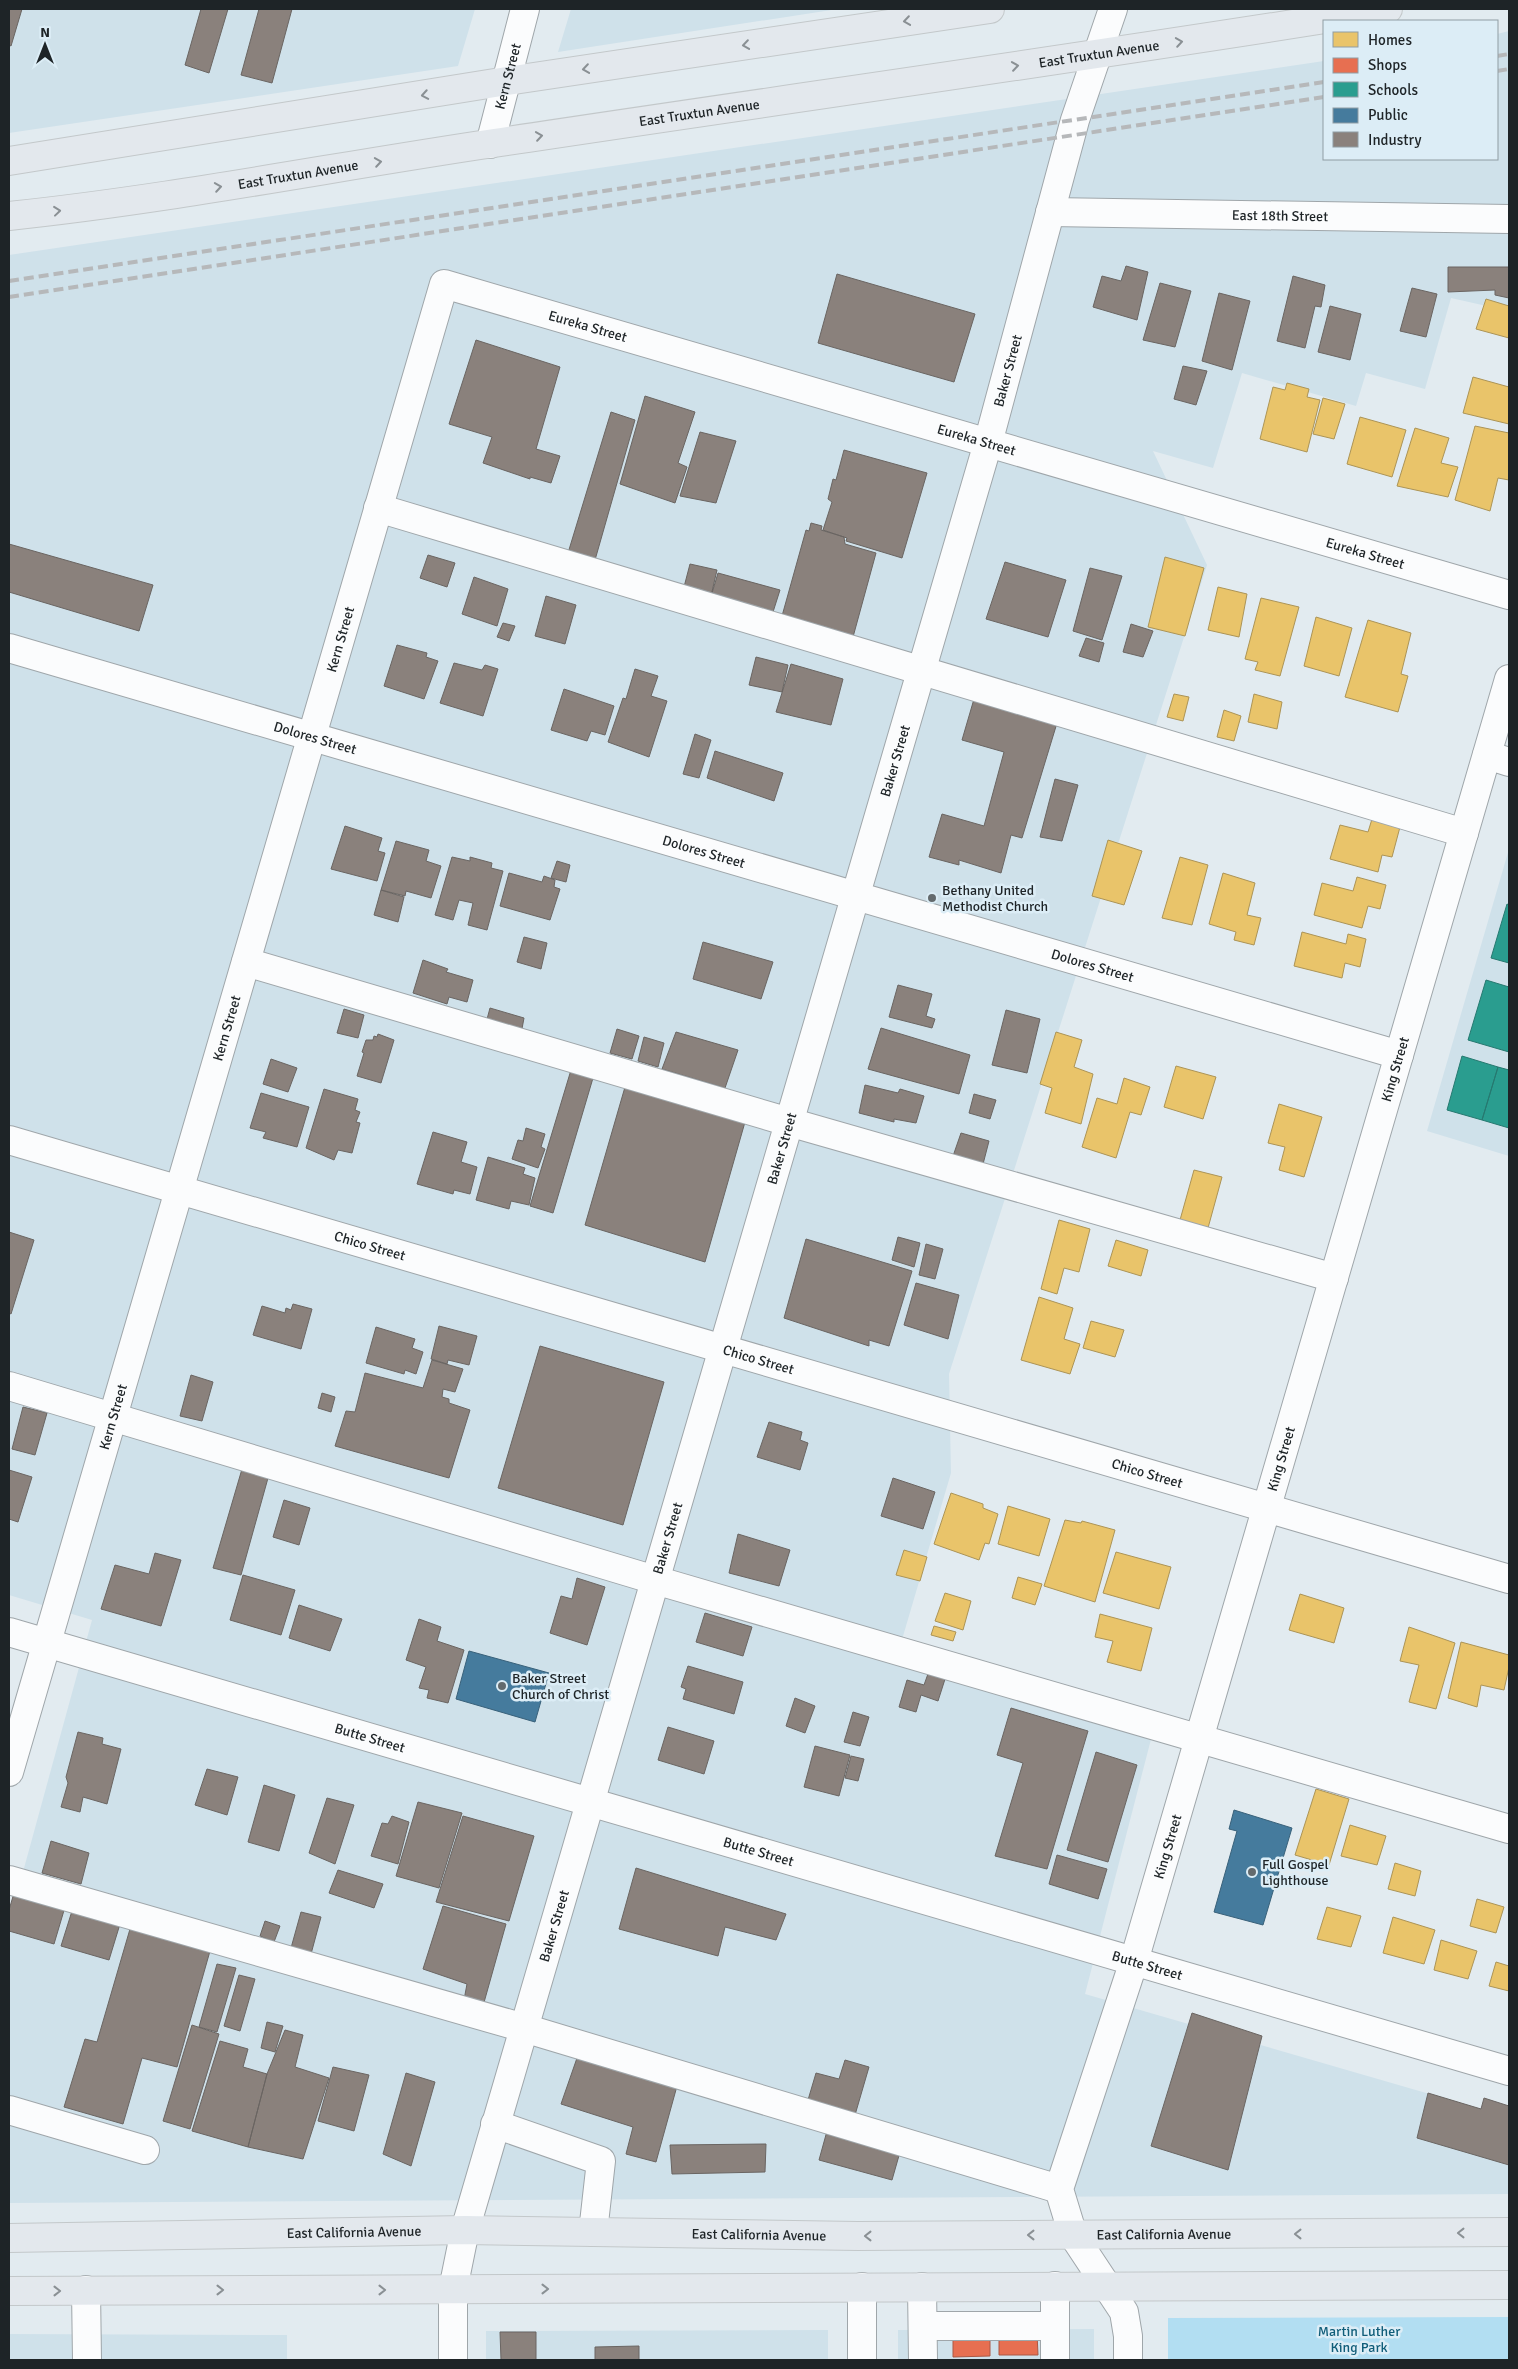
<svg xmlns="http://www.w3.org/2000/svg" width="1518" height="2369" font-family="Signika,sans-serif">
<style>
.built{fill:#cfe1ea}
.green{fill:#b2def2}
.homes{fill:#e9c46a;stroke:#ac9456}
.shops{fill:#e76f51;stroke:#ab5844}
.schools{fill:#2a9d8f;stroke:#267970}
.public{fill:#457b9d;stroke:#39617a}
.industry{fill:#8a817c;stroke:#6a6562}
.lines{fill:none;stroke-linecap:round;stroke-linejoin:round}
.minor-casing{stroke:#9fa6aa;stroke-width:30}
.major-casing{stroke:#c3c8ca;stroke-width:30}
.minor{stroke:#fbfcfd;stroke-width:28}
.major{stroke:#e3e8ed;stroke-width:28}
.rail{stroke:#b6b8ba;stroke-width:4;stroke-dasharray:10 5;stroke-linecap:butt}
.oneway{stroke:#8a9094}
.poi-dot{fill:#636a6d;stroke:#dcedf6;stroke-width:2}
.labels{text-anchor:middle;stroke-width:5;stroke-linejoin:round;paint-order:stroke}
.street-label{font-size:14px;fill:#1e2427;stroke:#dcedf6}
.poi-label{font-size:14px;fill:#1e2427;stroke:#dcedf6;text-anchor:start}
.park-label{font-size:14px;fill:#105d79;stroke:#dcedf6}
</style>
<rect width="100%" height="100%" fill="#e2ebf0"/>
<path class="built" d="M9,9H475L458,66L9,133Z
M571,9H838L558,52Z
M1509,31V311L1451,298L1425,389L1366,373L1356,406L1242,373L1213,468L1153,451L1207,565L949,1374L951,1473L901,1643L1156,1720L1085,1994L1509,2117V2194L9,2203V1923L92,1620L9,1595V255L1324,61V159H1497V34Z
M1509,849V1156L1427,1131Z
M1094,2329V2360H898V2330Z
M828,2330V2360H486V2331Z
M9,2334L287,2335V2360H9Z"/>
<path class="green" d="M1509,2317V2360H1168V2318Z"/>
<path class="homes" d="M1486,299L1509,306V338L1476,329Z
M1473,377L1509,387V424L1463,413Z
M1287,383L1309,389L1307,397L1320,400L1307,452L1260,439L1273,387L1285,390Z
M1323,398L1345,404L1334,439L1313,434Z
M1360,417L1406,430L1392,477L1347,464Z
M1475,426L1509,433V480L1498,478L1490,511L1455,500Z
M1415,428L1449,438L1441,463L1458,467L1448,497L1397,486Z
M1165,557L1204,568L1185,636L1148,627Z
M1218,587L1247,594L1239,637L1208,630Z
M1261,598L1299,607L1280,676L1255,670L1258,662L1245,659Z
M1316,617L1352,628L1339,676L1304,666Z
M1368,620L1411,633L1401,674L1408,676L1398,712L1345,697Z
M1174,694L1189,697L1183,721L1167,717Z
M1254,694L1282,702L1277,729L1248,722Z
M1224,710L1241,716L1234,741L1217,737Z
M1372,819L1400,827L1392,857L1382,855L1378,872L1330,859L1340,825L1368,832Z
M1108,840L1142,851L1124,905L1092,896Z
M1180,857L1208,865L1192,925L1162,918Z
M1223,873L1255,883L1247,915L1261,918L1254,945L1234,940L1236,932L1209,924Z
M1357,877L1386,885L1380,909L1368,906L1362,928L1314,915L1322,883L1353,891Z
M1302,932L1346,944L1348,934L1366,939L1360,967L1345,963L1342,978L1294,966Z
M1056,1032L1082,1040L1074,1067L1093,1074L1081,1124L1045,1113L1052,1088L1040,1084Z
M1176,1066L1216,1077L1203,1119L1164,1107Z
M1124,1078L1150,1087L1141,1115L1130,1112L1116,1158L1082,1147L1097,1098L1117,1104Z
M1279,1104L1322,1117L1304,1177L1279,1170L1285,1147L1268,1143Z
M1194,1170L1222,1177L1208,1228L1180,1220Z
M1059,1220L1090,1229L1079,1272L1064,1268L1057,1294L1041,1289Z
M1116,1240L1148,1250L1141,1276L1108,1266Z
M1039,1297L1073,1308L1064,1339L1080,1344L1070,1374L1021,1360Z
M1091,1321L1124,1330L1115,1357L1083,1348Z
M951,1493L983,1504V1508L998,1514L989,1544L985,1543L979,1560L934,1544Z
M1008,1506L1050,1519L1039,1556L998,1544Z
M1065,1520L1081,1523L1082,1521L1115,1530L1095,1602L1044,1586Z
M904,1550L927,1557L920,1581L896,1575Z
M1116,1552L1171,1567L1159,1609L1103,1593Z
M1018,1577L1042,1584L1035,1605L1012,1598Z
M945,1593L971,1601L963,1630L935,1621Z
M1300,1594L1344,1608L1334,1643L1289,1630Z
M1100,1614L1152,1628L1141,1671L1107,1662L1113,1641L1095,1637Z
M934,1626L956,1632L953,1641L931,1635Z
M1409,1627L1455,1643L1436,1709L1409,1702L1419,1665L1400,1661Z
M1461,1642L1509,1655V1667L1504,1690L1481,1685L1477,1707L1448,1698Z
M1316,1789L1349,1799L1329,1865L1295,1855Z
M1350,1825L1386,1836L1377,1865L1341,1856Z
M1395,1863L1421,1871L1415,1896L1388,1889Z
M1477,1899L1504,1907L1496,1933L1470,1926Z
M1327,1907L1361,1916L1351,1947L1317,1939Z
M1393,1917L1435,1930L1424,1964L1383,1953Z
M1441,1940L1477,1951L1468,1979L1434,1970Z
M1496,1962L1509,1966V1991L1489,1986Z"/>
<path class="shops" d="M953,2333H990V2356L953,2357Z
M1037,2333L1038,2355H999V2334Z"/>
<path class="schools" d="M1507,904L1509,905V963L1491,958Z
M1486,980L1509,987V1052L1468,1040Z
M1462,1056L1498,1067L1482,1120L1447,1110Z
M1498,1067L1509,1070V1128L1482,1120Z"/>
<path class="public" d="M469,1651L549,1673L535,1722L456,1699Z
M1234,1810L1292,1828L1263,1925L1214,1912L1237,1831L1229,1829Z"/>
<path class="industry" d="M9,9H22L11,46L9,45Z
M201,9H228L209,73L185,65Z
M259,9H292L272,83L241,75Z
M1126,266L1148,272L1137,320L1093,307L1102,276L1121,281Z
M1448,267H1509V298L1495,295V290L1448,292Z
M837,274L975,314L954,382L818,343Z
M1293,276L1325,285L1321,307L1315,306L1305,348L1277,341Z
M1160,283L1191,291L1175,347L1143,340Z
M1412,288L1437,294L1426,337L1400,331Z
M1219,293L1250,301L1232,370L1202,361Z
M1330,306L1361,314L1350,360L1318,352Z
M476,340L560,367L536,449L560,456L551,483L530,477V479L483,463L492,437L449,424Z
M1183,366L1207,371L1196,405L1174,399Z
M645,396L695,412L678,463L687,467L675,503L620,484Z
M611,412L635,420L595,560L568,553Z
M700,432L736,441L716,503L680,496Z
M844,450L927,473L902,558L846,541L847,538L823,530L832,502L828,499L833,479L836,480Z
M811,523L822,526L821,530L844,537L845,544L876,553L853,637L782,616L806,530L809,531Z
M9,544L153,585L139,631L9,592Z
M428,555L455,563L447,587L420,578Z
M1005,562L1066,580L1048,637L986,619Z
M690,564L717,570L711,596L684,587Z
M1090,568L1122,576L1102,640L1073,631Z
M718,573L780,590L773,612L712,593Z
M474,577L508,589L497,626L462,614Z
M546,596L576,605L565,644L535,636Z
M503,623L515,626L509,641L497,637Z
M1131,624L1153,631L1143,657L1123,652Z
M1086,638L1104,643L1099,662L1079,656Z
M397,645L427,653L426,657L438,661L424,699L384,686Z
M756,657L788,665L782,692L749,685Z
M454,663L482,670L485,665L498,669L483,716L440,703Z
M791,664L843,679L831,725L776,712Z
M635,669L658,676L651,696L667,701L649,757L608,742L623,698L626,699Z
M564,689L614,706L605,735L591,731L587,741L551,730Z
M974,699L1057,723L1022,838L1011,835L1001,873L959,860V865L929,857L942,814L984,826L1004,752L962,740Z
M695,734L711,740L699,778L683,774Z
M715,751L783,773L774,801L707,778Z
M1055,779L1078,785L1062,841L1040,837Z
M345,826L382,838L378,851L385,853L377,881L331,869Z
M396,841L429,850L426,861L441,866L431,898L406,891L405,896L381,890Z
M452,857L470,861V857L492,863L491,868L503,871L487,930L468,925L473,903L459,900L453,920L435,915Z
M557,861L570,865L566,882L551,878Z
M509,873L542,882L544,876L555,880L554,887L560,889L550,920L500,906Z
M381,890L404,897L398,922L374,915Z
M524,937L547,943L541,969L517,962Z
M703,942L773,962L761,999L693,979Z
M423,960L448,969L446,972L473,980L467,1002L449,997L447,1004L413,993Z
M898,985L932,994L926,1016L935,1019L932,1028L889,1017Z
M490,1008L524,1018L521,1034L486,1023Z
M344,1009L364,1015L358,1038L337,1033Z
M1006,1010L1040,1019L1027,1073L992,1065Z
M881,1028L970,1055L959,1094L868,1069Z
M617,1029L639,1036L632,1059L610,1053Z
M676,1032L738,1050L725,1088L662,1069Z
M378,1034L394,1040L381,1083L357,1076L364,1053L362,1052L366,1040H373L374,1036L377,1037Z
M644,1037L664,1043L658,1067L638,1061Z
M271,1059L297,1068L288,1092L263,1084Z
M571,1070L593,1078L553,1213L530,1206Z
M865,1085L898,1093L900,1089L924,1096L916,1123L894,1119V1122L859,1113Z
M625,1087L745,1122L705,1262L585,1225Z
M324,1089L358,1099L355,1110L360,1112L356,1122L360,1123L352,1153L338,1150L334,1160L306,1148Z
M261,1093L309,1107L297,1147L263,1138L266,1132L250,1128Z
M974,1094L996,1100L990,1119L969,1113Z
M526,1128L545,1134L541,1147L545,1149L538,1168L512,1159L518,1140L523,1141Z
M433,1132L467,1142L461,1162L477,1167L470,1194L454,1190L453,1194L417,1184Z
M961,1133L989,1141L982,1168L952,1159Z
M488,1157L525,1168L523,1174L535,1178L529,1205L511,1201L509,1209L476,1200Z
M9,1232L34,1240L11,1314L9,1313Z
M898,1237L920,1243L914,1267L892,1260Z
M806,1239L912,1271L889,1346L869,1340V1346L784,1318Z
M926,1244L943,1249L935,1279L919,1275Z
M916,1283L959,1295L948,1339L904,1325Z
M293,1304L312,1309L301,1349L253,1335L262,1306L285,1313L286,1308L291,1310Z
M439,1326L477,1336L469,1365L448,1360L447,1364L431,1359Z
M376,1327L415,1339L412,1348L423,1352L416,1374L405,1370L404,1374L366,1363Z
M540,1346L664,1382L623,1525L498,1488Z
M432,1360L463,1369L455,1392L443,1389L442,1397L449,1399V1403L470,1410L449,1478L335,1446L346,1411L355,1412L365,1373L423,1388Z
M191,1375L213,1382L202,1421L180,1416Z
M322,1393L335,1397L331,1412L318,1408Z
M23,1407L47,1413L35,1455L12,1449Z
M769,1422L802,1432L800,1440L808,1443L800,1470L757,1457Z
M242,1469L268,1478L241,1575L213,1568Z
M9,1470L32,1477L18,1522L9,1519Z
M893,1478L935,1492L923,1529L881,1516Z
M284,1500L310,1508L299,1545L273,1537Z
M738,1534L790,1550L779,1586L729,1573Z
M155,1553L181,1560L161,1626L101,1609L115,1565L149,1574Z
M243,1575L295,1590L281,1635L230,1620Z
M577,1578L605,1587L587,1645L550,1633L561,1596L572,1599Z
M299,1605L342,1619L330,1651L289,1638Z
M705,1613L752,1627L743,1656L696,1642Z
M419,1619L441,1627L437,1641L464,1650L448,1703L427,1698L429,1690L419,1688L426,1667L406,1660Z
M688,1666L743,1682L734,1714L683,1699L686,1689L681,1687Z
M929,1671L946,1676L938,1701L921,1695L916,1712L899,1707L907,1680L924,1685Z
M795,1698L815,1706L805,1733L786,1726Z
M1011,1708L1088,1731L1047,1869L995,1856L1023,1763L997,1755Z
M853,1712L869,1717L860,1746L844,1742Z
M668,1727L714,1741L704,1774L658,1760Z
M78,1732L103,1738L102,1744L121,1749L107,1804L83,1797L80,1812L61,1807L68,1783L66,1777Z
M815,1746L850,1755L839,1796L804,1787Z
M1096,1752L1137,1765L1108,1862L1067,1850Z
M851,1756L864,1759L858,1781L845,1778Z
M207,1769L238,1777L227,1815L195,1805Z
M264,1785L295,1795L279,1851L248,1842Z
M327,1798L354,1805L335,1864L309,1853Z
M418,1802L462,1813L439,1888L396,1876Z
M392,1816L409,1822L398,1864L371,1856L382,1823L388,1824Z
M463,1816L534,1836L509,1921L436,1902Z
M51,1841L89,1853L81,1884L42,1873Z
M1057,1855L1107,1869L1098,1899L1049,1884Z
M636,1868L786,1914L776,1940L725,1927L718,1956L619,1929Z
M338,1870L383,1884L374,1908L329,1893Z
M14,1893L65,1907L54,1944L9,1931V1910Z
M443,1906L506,1924L483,2006L464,2000L467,1984L423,1969Z
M72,1911L120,1924L109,1960L61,1946Z
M301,1912L321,1917L311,1954L291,1948Z
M265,1921L280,1926L274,1942L260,1936Z
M130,1929L210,1951L177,2067L142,2058L123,2124L64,2107L85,2039L97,2042Z
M217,1964L236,1968L217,2032L199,2027Z
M239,1975L255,1979L240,2031L224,2026Z
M1192,2013L1262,2036L1228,2170L1151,2146Z
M267,2022L283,2026L275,2052L261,2048Z
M192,2025L219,2034L190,2129L163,2121Z
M285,2030L303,2035L295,2067L329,2078L303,2159L248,2147L267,2074Z
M220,2041L248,2049L243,2067L267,2074L248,2147L192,2131Z
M577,2058L677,2086L656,2162L626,2154L633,2127L561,2104Z
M845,2060L869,2067L855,2115L808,2100L816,2073L839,2079Z
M333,2067L369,2075L354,2131L318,2121Z
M406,2073L435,2082L411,2166L383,2154Z
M1428,2093L1481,2109L1484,2098L1509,2106V2165L1417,2138Z
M827,2131L900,2152L892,2180L819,2160Z
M766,2144L765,2172L672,2174L670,2145Z
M500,2332H536V2360H501Z
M639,2346V2360H595V2347Z"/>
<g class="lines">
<defs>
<g id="minor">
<path id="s1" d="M490,144L525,9"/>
<path id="s2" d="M1050,212L1509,219"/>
<path d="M378,508L1464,833"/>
<path id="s3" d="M9,648L1399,1055"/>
<path d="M1487,755L1509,762"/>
<path d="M246,962L789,1122L1334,1278"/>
<path id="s4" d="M9,1140L1509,1579"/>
<path d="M9,1386L655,1580L1509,1829"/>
<path id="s5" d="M9,1632L1509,2071"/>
<path id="s6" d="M9,1772L444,284L1509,595"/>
<path d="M9,1880L524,2028L1059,2189"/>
<path d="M9,2110L145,2150"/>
<path d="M495,2124L601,2161L593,2232"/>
<path d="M922,2287L923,2360"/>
<path d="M86,2290L87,2360"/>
<path d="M923,2326H1055"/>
<path id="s7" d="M453,2360V2289L465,2230L988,443L1075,120L1113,9"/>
<path d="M862,2360V2287"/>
<path d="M1055,2360V2286"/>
<path id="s8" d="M1128,2360V2336L1124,2312L1073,2235L1059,2189L1134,1961L1509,679"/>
</g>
<g id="major">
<path d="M9,161L507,81L990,9"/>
<path id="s9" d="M9,216C171,199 332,167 494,143C792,98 1090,57 1388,9"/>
<path id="s10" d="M9,2238L465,2230L858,2236L1509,2232"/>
<path d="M9,2291L1509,2285"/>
</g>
</defs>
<use href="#minor" class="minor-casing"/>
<use href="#major" class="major-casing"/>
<use href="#minor" class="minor"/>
<use href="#major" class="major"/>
<path class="rail" d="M1497,56L1509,54
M1497,71L1509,69
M9,281L1324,82
M9,297L1324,97"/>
</g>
<defs><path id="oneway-chevron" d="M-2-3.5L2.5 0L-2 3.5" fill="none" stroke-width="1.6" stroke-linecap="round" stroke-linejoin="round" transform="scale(1.25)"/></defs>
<g class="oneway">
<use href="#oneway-chevron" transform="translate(907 21) rotate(172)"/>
<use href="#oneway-chevron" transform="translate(1179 42) rotate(-9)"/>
<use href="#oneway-chevron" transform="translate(746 45) rotate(172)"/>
<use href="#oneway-chevron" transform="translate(1015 66) rotate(-8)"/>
<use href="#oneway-chevron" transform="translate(586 69) rotate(172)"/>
<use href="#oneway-chevron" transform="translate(425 95) rotate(170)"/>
<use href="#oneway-chevron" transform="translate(539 136) rotate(-8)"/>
<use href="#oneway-chevron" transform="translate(378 162) rotate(-9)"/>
<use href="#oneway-chevron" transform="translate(218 187) rotate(-9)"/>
<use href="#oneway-chevron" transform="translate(57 211) rotate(-6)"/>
<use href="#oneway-chevron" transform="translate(1461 2233) rotate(180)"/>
<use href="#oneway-chevron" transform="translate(1298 2234) rotate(180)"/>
<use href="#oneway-chevron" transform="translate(1031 2235) rotate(180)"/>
<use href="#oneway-chevron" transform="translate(868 2236) rotate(180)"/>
<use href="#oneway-chevron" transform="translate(545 2289)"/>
<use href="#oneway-chevron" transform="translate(220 2290)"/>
<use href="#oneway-chevron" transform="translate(382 2290)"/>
<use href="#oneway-chevron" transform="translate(57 2291)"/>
</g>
<g class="poi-dot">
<circle cx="932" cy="898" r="5"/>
<circle cx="502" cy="1686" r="5"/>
<circle cx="1252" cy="1872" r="5"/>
</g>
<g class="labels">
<g class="street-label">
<text dy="5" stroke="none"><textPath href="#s9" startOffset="1102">East Truxtun Avenue</textPath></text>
<text dy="5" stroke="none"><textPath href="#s1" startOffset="70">Kern Street</textPath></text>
<text dy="5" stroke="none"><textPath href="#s9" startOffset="698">East Truxtun Avenue</textPath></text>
<text dy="5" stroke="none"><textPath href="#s9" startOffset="292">East Truxtun Avenue</textPath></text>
<text dy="5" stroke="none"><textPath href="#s2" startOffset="230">East 18th Street</textPath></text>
<text dy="5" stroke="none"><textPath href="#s6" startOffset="1700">Eureka Street</textPath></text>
<text dy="5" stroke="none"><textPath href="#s7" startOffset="2068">Baker Street</textPath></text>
<text dy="5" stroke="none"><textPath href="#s6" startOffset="2105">Eureka Street</textPath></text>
<text dy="5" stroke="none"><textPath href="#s6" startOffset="2510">Eureka Street</textPath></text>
<text dy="5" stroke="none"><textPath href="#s6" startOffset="1180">Kern Street</textPath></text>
<text dy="5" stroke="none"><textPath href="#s3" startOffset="319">Dolores Street</textPath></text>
<text dy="5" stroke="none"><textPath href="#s7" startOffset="1662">Baker Street</textPath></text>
<text dy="5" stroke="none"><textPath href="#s3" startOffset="724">Dolores Street</textPath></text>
<text dy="5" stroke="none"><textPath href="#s3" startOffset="1129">Dolores Street</textPath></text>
<text dy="5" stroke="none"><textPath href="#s6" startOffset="775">Kern Street</textPath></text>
<text dy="5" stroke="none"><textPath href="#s8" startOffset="1358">King Street</textPath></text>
<text dy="5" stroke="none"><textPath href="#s7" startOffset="1258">Baker Street</textPath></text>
<text dy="5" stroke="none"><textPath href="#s4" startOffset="376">Chico Street</textPath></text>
<text dy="5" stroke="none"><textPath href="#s4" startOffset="781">Chico Street</textPath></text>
<text dy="5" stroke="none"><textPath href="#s6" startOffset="370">Kern Street</textPath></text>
<text dy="5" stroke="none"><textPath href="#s8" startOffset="952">King Street</textPath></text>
<text dy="5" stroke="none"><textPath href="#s4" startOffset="1186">Chico Street</textPath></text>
<text dy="5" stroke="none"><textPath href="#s7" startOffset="852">Baker Street</textPath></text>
<text dy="5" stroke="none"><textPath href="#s5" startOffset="376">Butte Street</textPath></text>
<text dy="5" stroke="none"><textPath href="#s8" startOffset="548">King Street</textPath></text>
<text dy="5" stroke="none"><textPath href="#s5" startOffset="781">Butte Street</textPath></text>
<text dy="5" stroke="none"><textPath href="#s7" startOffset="448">Baker Street</textPath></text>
<text dy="5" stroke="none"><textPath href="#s5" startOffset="1186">Butte Street</textPath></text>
<text dy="5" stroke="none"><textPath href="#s10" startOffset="345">East California Avenue</textPath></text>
<text dy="5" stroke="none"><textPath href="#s10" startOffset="750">East California Avenue</textPath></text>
<text dy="5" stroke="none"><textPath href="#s10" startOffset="1155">East California Avenue</textPath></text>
</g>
<g class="poi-label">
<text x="942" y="895">Bethany United<tspan x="942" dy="16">Methodist Church</tspan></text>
<text x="512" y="1683">Baker Street<tspan x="512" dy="16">Church of Christ</tspan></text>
<text x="1262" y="1869">Full Gospel<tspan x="1262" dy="16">Lighthouse</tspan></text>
</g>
<g class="park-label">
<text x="1359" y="2336">Martin Luther<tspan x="1359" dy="16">King Park</tspan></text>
</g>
</g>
<rect width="1518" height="2369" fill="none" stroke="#1e2427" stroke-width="20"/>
<rect x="1323" y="20" width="175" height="140" fill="#dcedf6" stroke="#909da3"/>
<rect x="1333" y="32" width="25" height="15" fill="#e9c46a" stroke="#909da3"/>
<text x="1368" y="45" font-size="15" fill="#1e2427">Homes</text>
<rect x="1333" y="58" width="25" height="15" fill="#e76f51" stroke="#909da3"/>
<text x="1368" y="70" font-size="15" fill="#1e2427">Shops</text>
<rect x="1333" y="82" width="25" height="15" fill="#2a9d8f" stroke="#909da3"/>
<text x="1368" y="95" font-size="15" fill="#1e2427">Schools</text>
<rect x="1333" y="108" width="25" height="15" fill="#457b9d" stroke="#909da3"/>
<text x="1368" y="120" font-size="15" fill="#1e2427">Public</text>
<rect x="1333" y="132" width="25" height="15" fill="#8a817c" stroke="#909da3"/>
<text x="1368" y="145" font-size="15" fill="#1e2427">Industry</text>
<g transform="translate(45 45)" stroke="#dcedf6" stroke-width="4" paint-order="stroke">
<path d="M0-4L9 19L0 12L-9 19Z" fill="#1e2427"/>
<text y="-8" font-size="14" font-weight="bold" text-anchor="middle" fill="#1e2427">N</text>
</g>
</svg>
